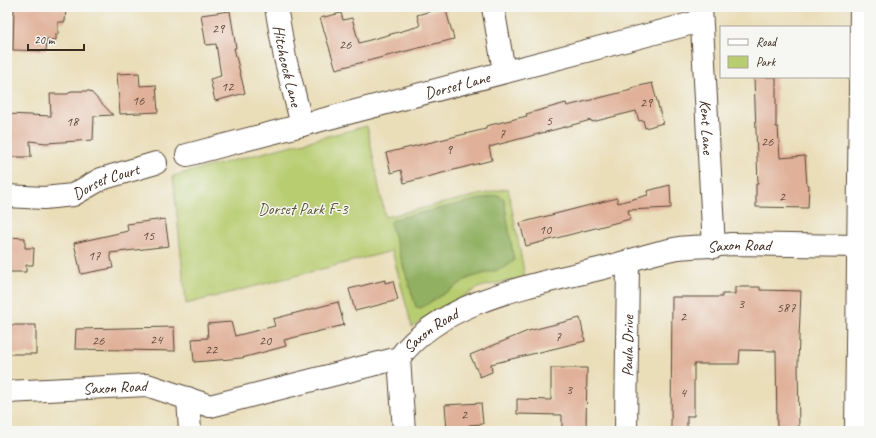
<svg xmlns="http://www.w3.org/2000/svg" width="876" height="438" font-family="Caveat,sans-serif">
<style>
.green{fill:#b8cc70;stroke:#7a7b47}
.forest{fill:#92b062;stroke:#666d40}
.building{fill:#e0b098}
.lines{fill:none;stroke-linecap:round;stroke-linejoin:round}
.minor-casing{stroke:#554535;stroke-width:24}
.minor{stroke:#fff;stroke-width:22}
.labels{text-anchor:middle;stroke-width:3;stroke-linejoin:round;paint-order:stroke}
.number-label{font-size:14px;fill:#644c3c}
.street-label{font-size:16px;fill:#3b2a1e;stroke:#f6f6f2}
.park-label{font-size:16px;fill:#5a5232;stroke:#f6f6f2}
</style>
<rect width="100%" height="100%" fill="#f6f6f2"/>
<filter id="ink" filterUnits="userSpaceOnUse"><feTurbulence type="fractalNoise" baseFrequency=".025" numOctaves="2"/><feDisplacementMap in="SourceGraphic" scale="8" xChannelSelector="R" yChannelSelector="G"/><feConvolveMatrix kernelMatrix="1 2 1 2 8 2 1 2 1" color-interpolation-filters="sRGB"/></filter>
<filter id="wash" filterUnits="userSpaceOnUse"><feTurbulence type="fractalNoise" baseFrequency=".012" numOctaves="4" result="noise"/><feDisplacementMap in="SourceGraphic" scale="16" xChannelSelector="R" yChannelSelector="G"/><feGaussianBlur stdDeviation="0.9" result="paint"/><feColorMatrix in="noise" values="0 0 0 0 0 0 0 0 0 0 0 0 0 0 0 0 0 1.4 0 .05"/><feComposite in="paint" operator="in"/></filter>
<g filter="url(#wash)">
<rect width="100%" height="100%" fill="#eadeb9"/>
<path class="green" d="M367,126L385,217L508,188L525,277L480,287L436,312L412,327L392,251L186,304L173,176Z"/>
<path class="forest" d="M498,195L504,199L514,261L504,268L469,278L421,308L416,307L390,223L394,219Z"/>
<g id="blocks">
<path class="building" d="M14,7H66L65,22H58V35L56,34V40L47,39L46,51L13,50Z
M445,7L454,39L336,69L320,18L341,13L343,20L352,18L359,43L420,26L417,15Z
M230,11L236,48H234L245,93L215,101L210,79L221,76L216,44L206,45L201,15Z
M139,73L140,86L156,85L158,112L120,114L117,74Z
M754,77H776V127H778L780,158L805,156L807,185H809L808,208L756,207V184H758Z
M652,83L663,123L645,128L643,120L639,121L636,111L592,122L591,120L489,147L492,160L404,183L401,170L391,173L386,153L486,129V126L527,116L526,114L566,103L567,106L631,90V88Z
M71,91H90L113,115L94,116L93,140L46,143L30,141L31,157H7V114L51,116L50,94H68Z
M670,185L671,208L628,210L630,219L526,246L520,223L617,198L618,203L648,195L647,191Z
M165,219L169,246L110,253L113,268L81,274L74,243L128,231L127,224Z
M7,237L25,238V248H34L33,265H26V272H7Z
M385,280V283L393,281L398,300L355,311L349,289Z
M735,287H760V290L801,291L798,362L799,431H777L776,351L740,350L739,364H694V416H687V431H671L672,297H722V294H735Z
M338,302L344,325L284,340L286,346L242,358L194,362L192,339L208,338L207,324L231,322L235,336L275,326L273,319Z
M580,318L585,341L491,364L492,372L480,377L470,355L528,331Z
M7,325H36V354H8Z
M174,327L175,351L75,349L76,329Z
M551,368H587L586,431H562V415L517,414V399L551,400Z
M481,403L483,424L469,425V429L447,430L445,405Z"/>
</g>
</g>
<g filter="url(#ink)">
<use href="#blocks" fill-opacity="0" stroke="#554535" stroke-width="1"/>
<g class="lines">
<defs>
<g id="minor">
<path id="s1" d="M276,7L285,58L302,125"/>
<path d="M493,7L504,71"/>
<path id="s2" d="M701,7L714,247"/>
<path id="s3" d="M187,155L701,21"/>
<path id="s4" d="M7,196L44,198L73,195L101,179L156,163"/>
<path d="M399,358L404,431"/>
<path id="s5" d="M7,392L147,385L210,406L399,358C443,299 535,285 603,268C628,262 653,252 679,248C696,246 713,247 730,244L859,246"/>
<path d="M188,398L190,431"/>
<path id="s6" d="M626,431L628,262"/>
<path d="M856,431L861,7"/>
</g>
</defs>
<use href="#minor" class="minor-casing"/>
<use href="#minor" class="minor"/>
</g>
</g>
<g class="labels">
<g class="number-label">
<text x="218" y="33">29</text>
<text x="345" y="49">26</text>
<text x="227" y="91">12</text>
<text x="138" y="105">16</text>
<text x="646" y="107">29</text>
<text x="549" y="125">5</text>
<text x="72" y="126">18</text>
<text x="502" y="138">7</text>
<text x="767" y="146">26</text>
<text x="449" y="154">9</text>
<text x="782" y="201">2</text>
<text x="545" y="234">10</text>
<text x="148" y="240">15</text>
<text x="94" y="260">17</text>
<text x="741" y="308">3</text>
<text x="786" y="312">587</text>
<text x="683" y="321">2</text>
<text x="558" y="341">7</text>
<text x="156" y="344">24</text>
<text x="98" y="345">26</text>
<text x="265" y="345">20</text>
<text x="211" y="354">22</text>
<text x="569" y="394">3</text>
<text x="683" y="397">4</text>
<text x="464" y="419">2</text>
</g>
<g class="street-label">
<text dy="6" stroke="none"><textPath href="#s1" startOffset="60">Hitchcock Lane</textPath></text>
<text dy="6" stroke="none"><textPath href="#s3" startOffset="279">Dorset Lane</textPath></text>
<text dy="6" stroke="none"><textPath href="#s2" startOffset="120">Kent Lane</textPath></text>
<text dy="6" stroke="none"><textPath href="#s4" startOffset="102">Dorset Court</textPath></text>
<text dy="6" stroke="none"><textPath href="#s5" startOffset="768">Saxon Road</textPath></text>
<text dy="6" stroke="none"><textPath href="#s5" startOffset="444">Saxon Road</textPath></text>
<text dy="6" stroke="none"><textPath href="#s6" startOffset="85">Paula Drive</textPath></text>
<text dy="6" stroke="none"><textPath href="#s5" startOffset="108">Saxon Road</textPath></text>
</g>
<g class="park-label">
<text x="303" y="214">Dorset Park F-3</text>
</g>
</g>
<rect width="876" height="438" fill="none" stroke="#f6f6f2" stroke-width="24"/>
<rect x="720" y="26" width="130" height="52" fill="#f6f6f2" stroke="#aba49d"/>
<rect x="728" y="39" width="20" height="6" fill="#ffffff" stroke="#aba49d"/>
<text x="756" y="46" font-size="12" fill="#3b2a1e">Road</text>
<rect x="728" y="56" width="20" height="12" fill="#b8cc70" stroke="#aba49d"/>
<text x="756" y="66" font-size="12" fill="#3b2a1e">Park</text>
<path d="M28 44v6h56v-6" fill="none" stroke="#3b2a1e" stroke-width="2"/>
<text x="34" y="44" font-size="12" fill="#3b2a1e" stroke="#f6f6f2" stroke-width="3" paint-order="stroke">20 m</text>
</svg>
